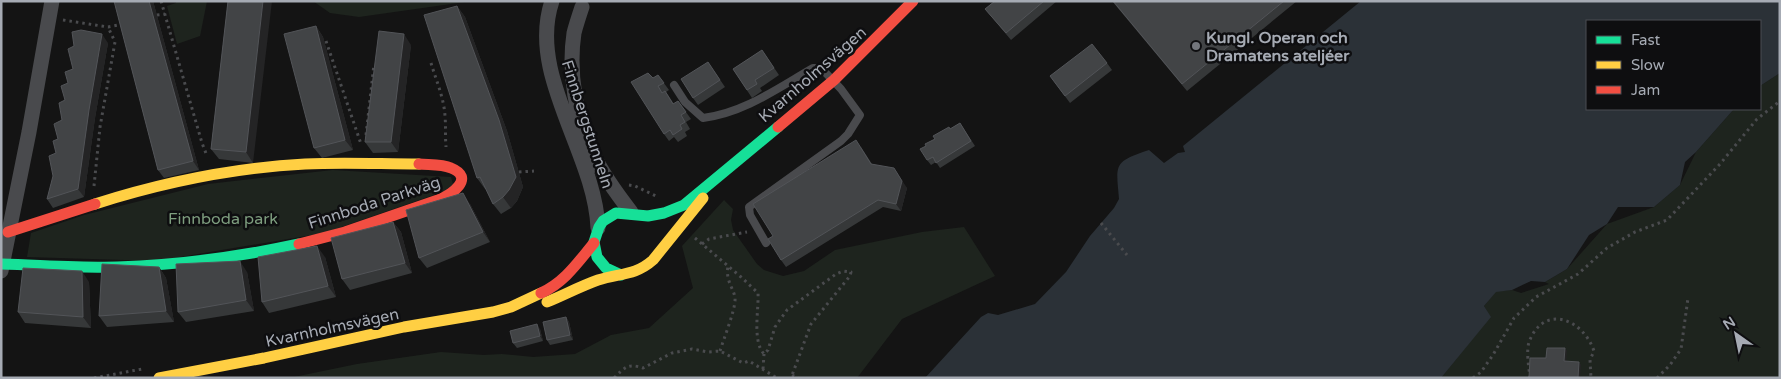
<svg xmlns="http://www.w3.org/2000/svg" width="1781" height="379" font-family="'Varela Round',sans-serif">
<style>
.green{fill:#1e241e}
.water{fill:#2b3137}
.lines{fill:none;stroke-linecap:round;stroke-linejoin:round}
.path{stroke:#4a4b4e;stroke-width:3;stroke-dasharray:2.5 4;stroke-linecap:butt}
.lane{stroke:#494a4d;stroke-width:8}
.street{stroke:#494a4d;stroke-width:15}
.fast{stroke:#16e098;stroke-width:11}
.slow{stroke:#ffcf43;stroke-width:11}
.jam{stroke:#f24e42;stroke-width:11}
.wall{fill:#363839}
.shaded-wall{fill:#242425}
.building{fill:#424446;stroke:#525458}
.poi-dot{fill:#73767c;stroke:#0e0e10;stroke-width:2}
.labels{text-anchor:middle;stroke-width:5;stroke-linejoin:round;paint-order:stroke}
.poi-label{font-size:16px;font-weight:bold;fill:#a6abb4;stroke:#0e0e10;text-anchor:start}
.street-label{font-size:16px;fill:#a6abb4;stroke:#0e0e10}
.park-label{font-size:16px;fill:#7e9e7f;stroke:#0e0e10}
</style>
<rect width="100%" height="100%" fill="#141414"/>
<path class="green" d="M176,1H207L200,36L177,44L167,6L176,3Z
M313,1H472L359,17L330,13Z
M1780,73V378H1441L1490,317L1484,306L1496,291L1512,290L1521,293L1549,284L1545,282L1567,269L1607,224L1654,207L1680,185L1696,152L1734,109H1760V86Z
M333,170L451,177L454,188L324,233L156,261L27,257L31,233L84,215L208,184Z
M724,200L733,209L731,220L733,230L757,264L764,270L783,276L804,271L835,250L922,232L964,227L995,276L902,319L857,378H289L357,364L441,352L484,355L502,354L533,357L575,354L611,335L649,328L693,288L682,246Z"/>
<path class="water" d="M1361,1H1780V73L1760,86V21H1587V109H1734L1696,152L1685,162L1680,185L1654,207H1618L1607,224L1589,235L1567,269L1545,282L1531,281L1512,290L1496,292L1484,306L1491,317L1441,378H925L981,317L988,313L998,315L1035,304L1066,272L1090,236L1114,208L1119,199C1116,164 1113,162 1149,150L1164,163L1178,153L1185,152L1183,146Z"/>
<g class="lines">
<path class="path" d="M161,1L202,143L207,156
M157,15L165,14
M63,20L108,27L124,24
M326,41L361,144
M431,63C436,80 444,98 445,116C446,127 445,135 446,147
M366,135L374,64
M519,172L534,171
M629,185L635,186L656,196
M94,186L100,127L115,42L108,27
M1101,223L1127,255
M695,238L741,277L758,293C759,309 752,341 764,354L768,350L775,327L787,310L836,274L843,271L851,272L850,276L811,324L791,378
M702,244L709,239L747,232
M720,351C724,338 734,313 735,301C736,290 725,283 728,266
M763,369L764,354
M792,375L798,378
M94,378L142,369
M614,378C625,367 628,363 643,368L672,353L692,349L708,352L720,351L743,363L749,361L777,378
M1473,378L1481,372L1493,355L1514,318L1536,297L1578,274L1607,248L1635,232L1667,220L1720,164L1757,119L1780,101
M1530,378C1529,368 1526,352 1529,342C1544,303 1583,319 1594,351L1590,360L1591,378
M1657,378L1670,365L1681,349L1688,298"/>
<path class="lane" d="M674,85L685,102L703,118C744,113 778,88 813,68H821L841,89L860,115L848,134L841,141L749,207L750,215L766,243"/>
<path class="street" d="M552,1C527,75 595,153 598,228
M582,7C579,16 576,25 574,33C568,73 576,118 593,154C603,175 617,194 631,212
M1,271L29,132L52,1"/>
<path class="fast" d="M2,264C40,265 79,268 117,267C178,265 239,257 299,244
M621,275L606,268L597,257L594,242L599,227L603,221L616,213L648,216L664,213L684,205L778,127"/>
<path class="slow" d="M95,204C164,182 233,168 305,164C343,162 381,164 419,164
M547,302C564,295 581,286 598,280C619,273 635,276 653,260L703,198
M159,378L264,358L404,327L493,312L511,307L541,293"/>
<path class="jam" d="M778,127L834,80L913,1
M8,232L95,204
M299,244L345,232L438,200C451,195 476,178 451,168C442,164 430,165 419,164
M541,293C565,282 578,262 594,243"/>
</g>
<path class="wall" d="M114,1H153L199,170L164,178L158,170Z
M228,1L253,163L219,159L211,149Z
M995,1H1057L1011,40L985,9Z
M1112,1H1297L1187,91Z
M457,6L465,17L507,131L523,187L517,201L511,208L501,214L493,204L486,189H485L477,178Z
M316,26L323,37L353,150L322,158L314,148Z
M108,43L95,118L84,197L53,208L47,199L53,176L56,153L62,120L65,100L68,83L73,69Z
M411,45L398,152L373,153L365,142Z
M762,50L779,75L760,88L762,91L752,98L733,69Z
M708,62L725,87L698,105L693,98Z
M1107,63L1112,70L1070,103L1050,76Z
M658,75L669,90L666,92L674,104L678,101L691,119L686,122L690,129L685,132L687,136L678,142L674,137L669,141L664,134L653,78Z
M960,123L975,146L940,168L936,162L931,165L927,160L950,129Z
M861,147L872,164L907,188L901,211L883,207L786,267L781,260L773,236Z
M470,204L490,242L427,268L419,258Z
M393,222L401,232L412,273L350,290L342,279Z
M325,257L336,297L269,313L262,302Z
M159,267L166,278L174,322L107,327L99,316Z
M247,272L254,311L186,322L178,312Z
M89,282L91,328L25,323L18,312Z
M566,317L569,322L573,340L550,345L547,340Z
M540,329L543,341L517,348L513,343Z"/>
<path class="shaded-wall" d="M149,1H153L199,170L193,161Z
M263,1H272L253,163L246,152Z
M457,6L465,17L507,131L523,187L517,201L511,208L503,197Z
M316,26L323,37L353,150L345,140Z
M102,34L108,43L95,118L84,197L78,189L89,110Z
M404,34L411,45L398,152L391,142Z
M894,168L907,188L901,211L896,204Z
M463,193L470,204L490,242L483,232Z
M393,222L401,232L412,273L405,263Z
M317,246L325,257L336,297L328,286Z
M240,261L247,272L254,311L246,300Z
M159,267L166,278L174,322L166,311Z
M82,271L89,282L91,328L83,317Z
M566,317L569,322L573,340L570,335Z
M537,324L540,329L543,341L540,336Z
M1565,348L1567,351L1566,364L1564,361Z
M1579,362L1581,365L1580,378H1578Z"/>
<path class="building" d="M114,1H149L193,161L158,170Z
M228,1H263L246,152L211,149Z
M995,1H1044L1006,33L985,9Z
M1113,1H1284L1182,84Z
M457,6L499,120L516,177L509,190L503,197L493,204L480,177L477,178L424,15Z
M316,26L345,140L314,148L284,34Z
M81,30L102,34L89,110L78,189L47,199L53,176L49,156L56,153L53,141L58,139L54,124L62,120L59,103L65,100L61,86L68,83L65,72L73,69L68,49L74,46L72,32Z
M379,31L404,34L391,142H365Z
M1092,44L1107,63L1065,96L1050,76Z
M762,50L774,68L755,80L757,84L747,90L733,69Z
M708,62L720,80L693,98L681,79Z
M648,73L653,78L658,75L664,83L658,86L662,93L665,91L673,104L678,101L686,112L681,115L685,122L680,125L682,129L673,135L670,130L664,134L631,82Z
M960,123L971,141L936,163L933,157L927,160L920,149L926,146L925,144L935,139L933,136L949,127L950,129Z
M856,140L871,164L894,168L902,181L896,204L878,200L781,260L768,239L773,236L753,204Z
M463,193L483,232L419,258L406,210Z
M393,222L405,263L342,279L331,238Z
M317,246L328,286L262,302L258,257Z
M240,261L246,300L178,312L176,264Z
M102,264L159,267L166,311L99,316Z
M23,268L82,271L83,317L18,312Z
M566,317L570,335L547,340L543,322Z
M537,324L540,336L513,343L510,331Z
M1547,348H1565L1564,361L1579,362L1578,378H1529L1530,358H1546Z"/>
<circle class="poi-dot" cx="1196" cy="46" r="5"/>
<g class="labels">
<g class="poi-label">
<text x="1206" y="43">Kungl. Operan och<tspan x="1206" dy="18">Dramatens ateljéer</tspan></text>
</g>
<g class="street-label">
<text transform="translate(812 74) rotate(-41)" y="6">Kvarnholmsvägen</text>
<text transform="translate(588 124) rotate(72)" y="6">Finnbergstunneln</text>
<text transform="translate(374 202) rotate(-18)" y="6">Finnboda Parkväg</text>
<text transform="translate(332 327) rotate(-12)" y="6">Kvarnholmsvägen</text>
</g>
<g class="park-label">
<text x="223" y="224">Finnboda park</text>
</g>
</g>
<rect width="1781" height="379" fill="none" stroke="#a6abb4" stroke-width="5"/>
<rect x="1586" y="20" width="175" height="90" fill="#0e0e10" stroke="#4b4d52"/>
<rect x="1596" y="36" width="25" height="8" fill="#16e098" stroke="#4b4d52"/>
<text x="1631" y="45" font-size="15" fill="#a6abb4">Fast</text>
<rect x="1596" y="61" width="25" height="8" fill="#ffcf43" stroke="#4b4d52"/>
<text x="1631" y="70" font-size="15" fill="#a6abb4">Slow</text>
<rect x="1596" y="86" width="25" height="8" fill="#f24e42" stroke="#4b4d52"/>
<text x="1631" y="95" font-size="15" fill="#a6abb4">Jam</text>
<g transform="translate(1736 334) rotate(327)" stroke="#0e0e10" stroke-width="4" paint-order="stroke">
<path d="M0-4L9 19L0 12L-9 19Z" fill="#a6abb4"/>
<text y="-8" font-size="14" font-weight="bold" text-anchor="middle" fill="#a6abb4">N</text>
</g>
</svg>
